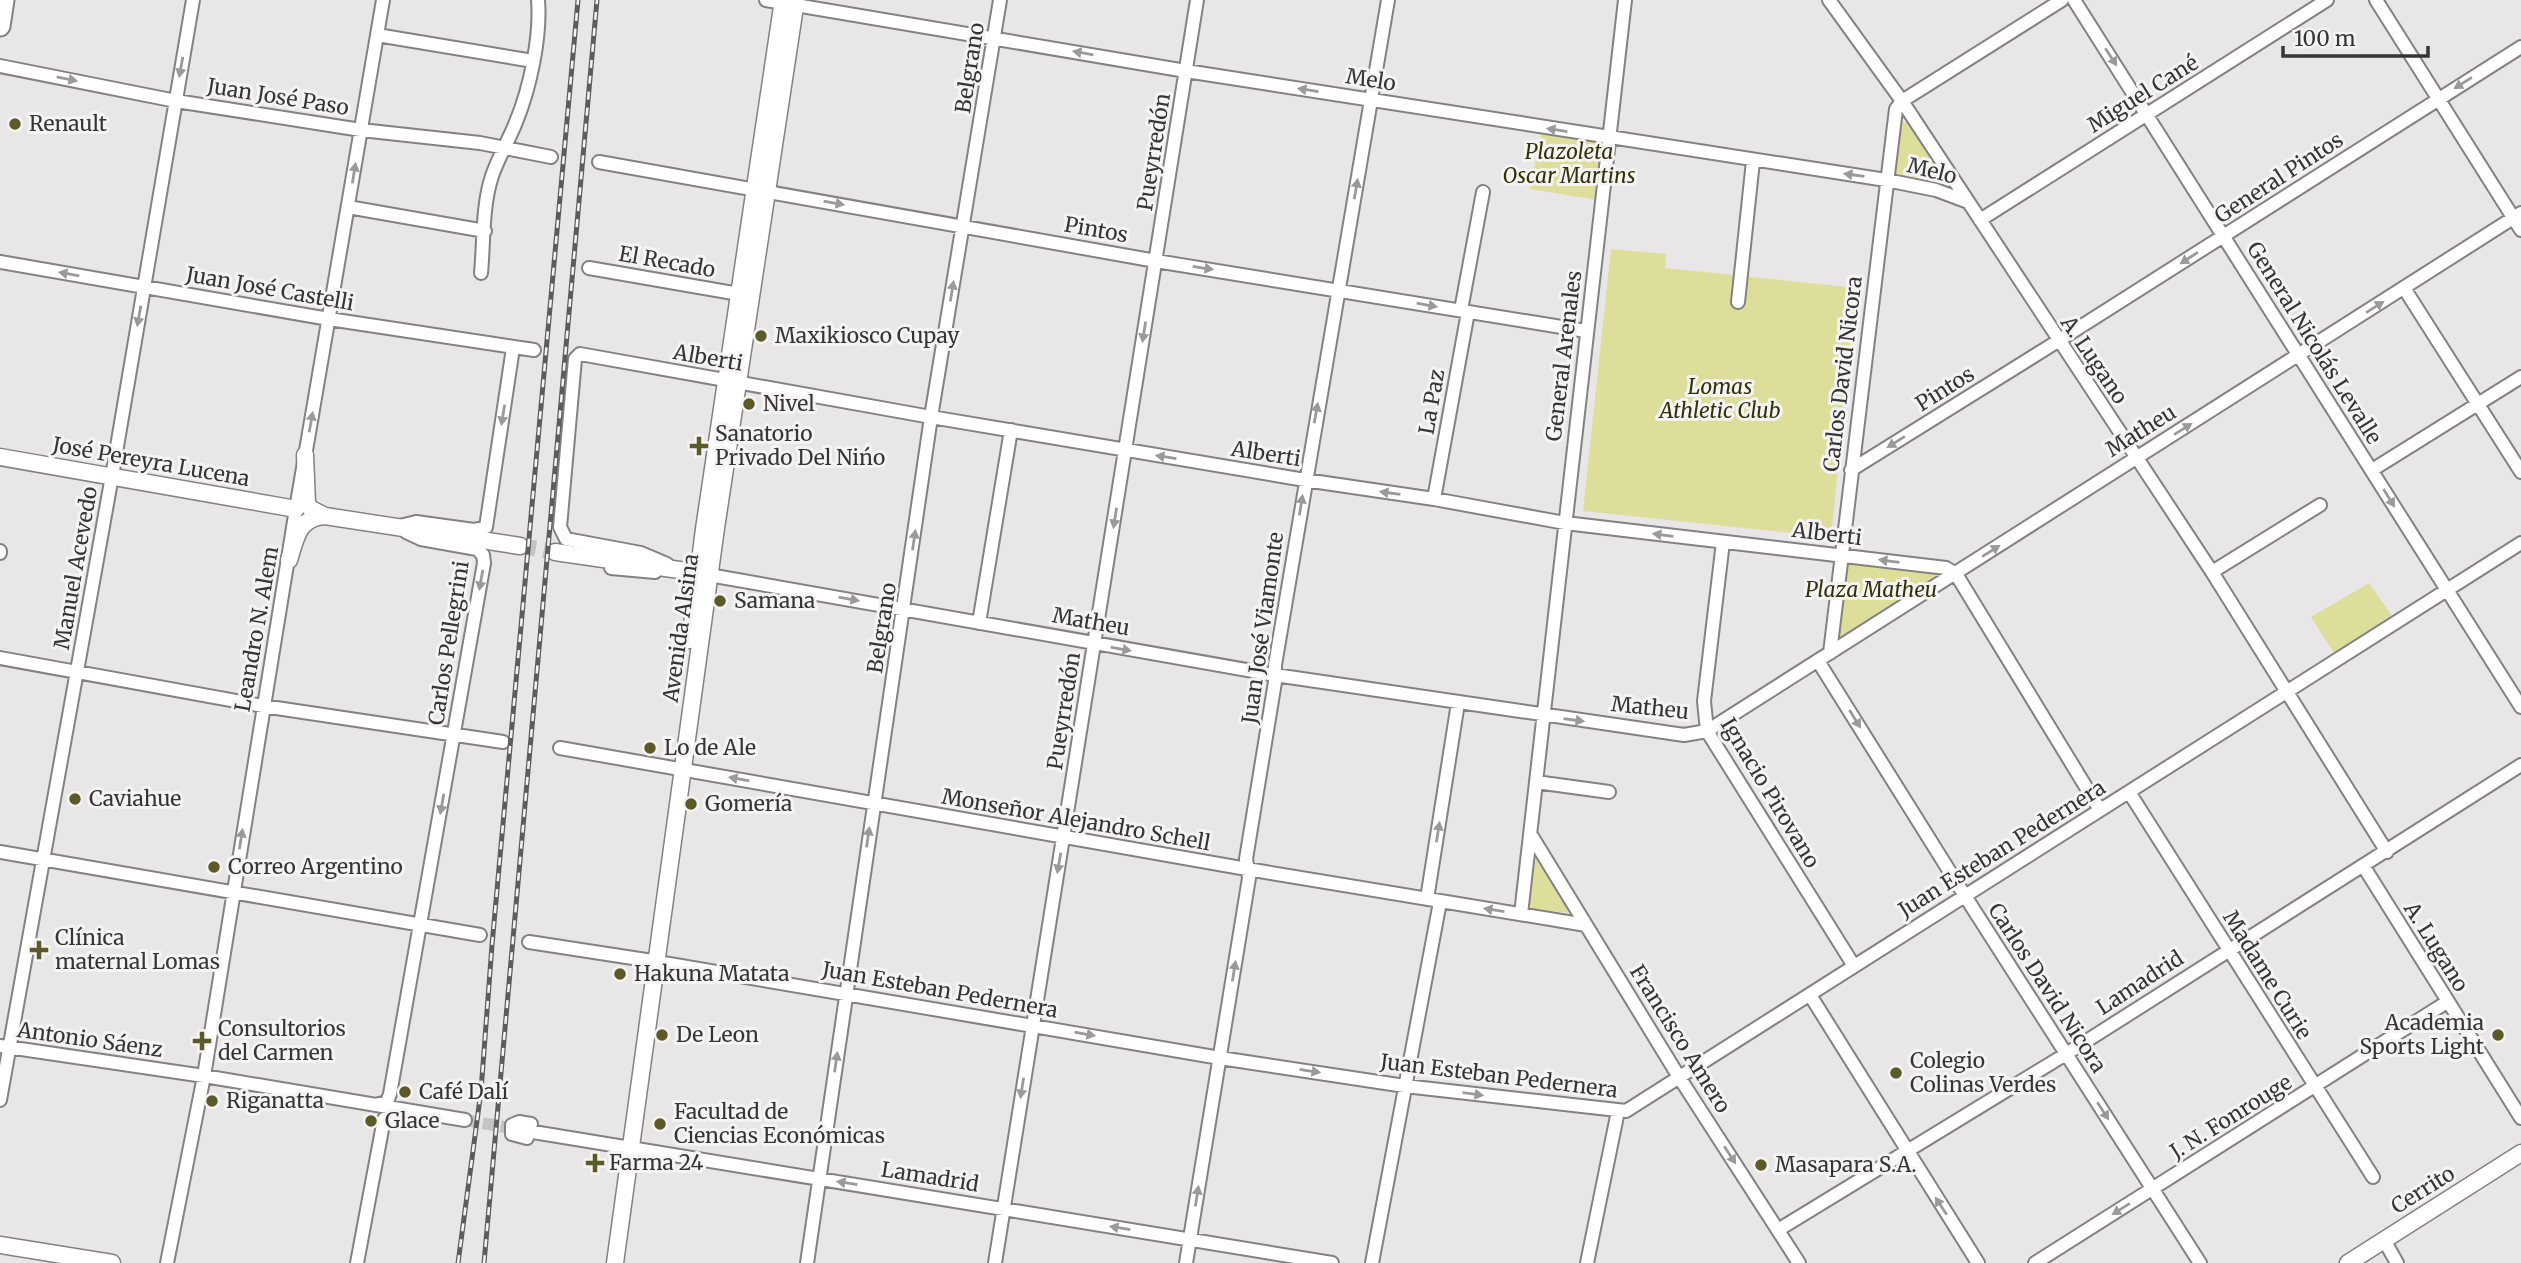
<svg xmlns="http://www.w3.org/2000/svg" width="2521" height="1263" font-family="Merriweather,serif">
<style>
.green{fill:#ddde9a}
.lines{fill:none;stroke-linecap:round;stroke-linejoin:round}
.street-tunnel{stroke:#c5c3c4;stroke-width:12;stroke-dasharray:12 6;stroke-linecap:butt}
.secondary-tunnel{stroke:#c5c3c4;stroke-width:16;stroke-dasharray:16 8;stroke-linecap:butt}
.street-casing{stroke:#848183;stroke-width:16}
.secondary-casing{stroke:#848183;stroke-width:19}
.primary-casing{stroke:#848183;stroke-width:23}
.street{stroke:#fff;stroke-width:12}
.secondary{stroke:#fff;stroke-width:16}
.primary{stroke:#fff;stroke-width:19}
.rail-casing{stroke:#5d5c5d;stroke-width:5}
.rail{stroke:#f6f3f5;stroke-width:2.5;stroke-dasharray:8;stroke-linecap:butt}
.oneway{fill:#9a9a9a}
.poi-dot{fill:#5c5b28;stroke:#f6f3f5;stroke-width:2.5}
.labels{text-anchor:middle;stroke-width:6;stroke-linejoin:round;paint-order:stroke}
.street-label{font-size:21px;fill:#363536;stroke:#f6f3f5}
.poi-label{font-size:21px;fill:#363536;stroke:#f6f3f5;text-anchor:start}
.park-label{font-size:21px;font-style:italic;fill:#323207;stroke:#f6f3f5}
</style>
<rect width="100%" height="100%" fill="#e9e6e8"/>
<path class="green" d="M1903,122H1906L1941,174L1938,182L1894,173L1892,169L1899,126Z
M1542,129L1605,140L1598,200L1530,189Z
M1611,249L1666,254L1665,268L1857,288L1831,537L1583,511Z
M1842,555L1951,570L1830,653Z
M2369,583L2396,622L2338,659L2311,617Z
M1536,859L1541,860L1570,913L1531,909L1529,906Z"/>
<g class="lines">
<path class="street-tunnel" d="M465,1120L521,1130"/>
<path class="secondary-tunnel" d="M520,546L555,552"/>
<defs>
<path id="street" d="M766,0L1186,71L1886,180L1936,190L1968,202
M1829,0L1902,101L2212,572L2387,852
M2074,0L2521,707
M2376,0L2521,230
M377,35L533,61
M0,66L176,101L361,130L480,143L551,157
M599,162L1156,261L1586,331
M348,207L485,231
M1980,220L2327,0
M0,262L329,319L534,350
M589,268L739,294
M481,273C484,242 482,206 492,176C498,158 509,140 516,122C530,88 541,37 538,0
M2404,288L2521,472
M1738,302L1753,161
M1461,310L1483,192
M1851,470L2058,341L2521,47
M2372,470L2521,377
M1434,499L1468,312
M400,526L416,522L474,530L486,527L513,348
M1723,542L1704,701L1707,731L1854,966
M0,553V551
M667,564L641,553L566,539L560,527L575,359L580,354L931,417L1305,480L1434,499L1565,523L1946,568L1956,574L2100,810
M611,568L655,572
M2212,572L2320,505
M709,575L1275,675L1684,735L1707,731L2521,213
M979,623L1011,430
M1830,653L1896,109L1902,101L2062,0
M0,658L263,706L503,742
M1818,661L1965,896L2200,1263
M560,748L1247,869L1586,925
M1536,782L1609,792
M2129,792L2373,1177
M1531,835L1679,1077L1799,1263
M0,852L480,935
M2364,867L2521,1118
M1427,899L1458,703
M1521,914L1625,0
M529,942L646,960L1220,1058L1405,1086L1626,1111L2521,543
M1810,995L1978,1263
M0,1046L204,1076L465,1120
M0,1100L112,476L193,0
M375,1105L387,1102L390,1094L484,563L483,555L477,549L421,539L406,532
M383,1124L391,1115L406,1114
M521,1130L1332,1263
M527,1138L512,1134V1125L519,1122L531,1124
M1778,1230L2066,1054L2521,765
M2384,1240L2397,1263
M167,1263L204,1076L296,509L383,0
M357,1263L384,1119
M807,1263L931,417L1000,0
M995,1263L1197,0
M1186,1263L1249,878L1246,859L1275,682V665L1388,0
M1372,1263L1440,902
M1587,1263L1618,1111
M2035,1263L2447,1002"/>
<path id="secondary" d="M305,455L307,503L311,509L325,516
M0,457L296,509
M555,552L707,574
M289,560C296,538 298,518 325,516L520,546
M690,640L704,529L783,0
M0,1245L112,1263
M615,1263L716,528L796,0
M2348,1263L2521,1153"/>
<path id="primary" d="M0,26L4,0"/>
</defs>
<use href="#street" class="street-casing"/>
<use href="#secondary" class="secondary-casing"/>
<use href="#primary" class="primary-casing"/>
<use href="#street" class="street"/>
<use href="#secondary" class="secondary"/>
<use href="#primary" class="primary"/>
<defs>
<path id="rail" d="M458,1263L481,1091L492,945L578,0
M484,1263L597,0"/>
</defs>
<use href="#rail" class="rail-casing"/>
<use href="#rail" class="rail"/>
</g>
<defs><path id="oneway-solid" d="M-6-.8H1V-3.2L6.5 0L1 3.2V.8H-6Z" transform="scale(1.75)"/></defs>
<g class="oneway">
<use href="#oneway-solid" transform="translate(1083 53) rotate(-170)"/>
<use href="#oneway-solid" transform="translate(2111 57) rotate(57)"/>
<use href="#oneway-solid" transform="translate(181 67) rotate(100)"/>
<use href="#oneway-solid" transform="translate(67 79) rotate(11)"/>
<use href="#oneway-solid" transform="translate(2463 83) rotate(148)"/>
<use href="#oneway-solid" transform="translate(1308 90) rotate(-171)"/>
<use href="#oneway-solid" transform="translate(1557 130) rotate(-171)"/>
<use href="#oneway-solid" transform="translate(354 173) rotate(-81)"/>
<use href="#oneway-solid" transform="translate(1854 175) rotate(-172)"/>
<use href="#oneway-solid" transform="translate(1356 189) rotate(-80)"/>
<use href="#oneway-solid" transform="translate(834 203) rotate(10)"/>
<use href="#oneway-solid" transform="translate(2189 258) rotate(147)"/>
<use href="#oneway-solid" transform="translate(1203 268) rotate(9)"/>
<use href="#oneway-solid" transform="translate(69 274) rotate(-170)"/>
<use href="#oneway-solid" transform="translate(952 291) rotate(-81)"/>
<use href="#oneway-solid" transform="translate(1427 305) rotate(10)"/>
<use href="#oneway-solid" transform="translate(2375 307) rotate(-32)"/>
<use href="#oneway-solid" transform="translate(139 316) rotate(100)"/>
<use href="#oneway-solid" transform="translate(1144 332) rotate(99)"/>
<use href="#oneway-solid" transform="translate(1316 413) rotate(-80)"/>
<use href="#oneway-solid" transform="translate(503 415) rotate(99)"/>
<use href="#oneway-solid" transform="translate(311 422) rotate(-80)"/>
<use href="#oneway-solid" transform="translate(2183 429) rotate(-32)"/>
<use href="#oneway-solid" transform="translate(1896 442) rotate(148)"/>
<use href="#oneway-solid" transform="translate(1166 457) rotate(-171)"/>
<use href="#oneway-solid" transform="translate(1390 493) rotate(-172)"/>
<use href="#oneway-solid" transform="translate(2389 498) rotate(58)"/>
<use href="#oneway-solid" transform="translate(1301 505) rotate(-81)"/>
<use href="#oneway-solid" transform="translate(1115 518) rotate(99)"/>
<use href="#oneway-solid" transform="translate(1663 535) rotate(-173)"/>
<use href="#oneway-solid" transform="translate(914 540) rotate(-82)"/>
<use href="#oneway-solid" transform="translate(1991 551) rotate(-32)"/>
<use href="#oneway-solid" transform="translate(1889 561) rotate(-173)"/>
<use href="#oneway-solid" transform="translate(481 580) rotate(100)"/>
<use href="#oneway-solid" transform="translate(849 599) rotate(10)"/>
<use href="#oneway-solid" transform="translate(1121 649) rotate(10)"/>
<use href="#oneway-solid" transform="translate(1855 719) rotate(58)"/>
<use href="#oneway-solid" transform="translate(1574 720) rotate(8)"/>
<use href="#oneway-solid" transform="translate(739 779) rotate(-170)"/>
<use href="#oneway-solid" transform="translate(442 804) rotate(100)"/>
<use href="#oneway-solid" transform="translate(1438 832) rotate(-81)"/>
<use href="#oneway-solid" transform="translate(868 837) rotate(-82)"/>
<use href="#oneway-solid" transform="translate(241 839) rotate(-81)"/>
<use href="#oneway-solid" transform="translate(1059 863) rotate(100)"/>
<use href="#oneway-solid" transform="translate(1494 910) rotate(-171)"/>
<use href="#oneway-solid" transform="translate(1234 971) rotate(-81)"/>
<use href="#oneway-solid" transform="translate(1085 1034) rotate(10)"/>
<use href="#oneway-solid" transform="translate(836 1062) rotate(-82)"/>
<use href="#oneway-solid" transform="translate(1310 1071) rotate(9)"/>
<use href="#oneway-solid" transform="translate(1022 1088) rotate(99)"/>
<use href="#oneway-solid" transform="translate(1473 1094) rotate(7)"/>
<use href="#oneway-solid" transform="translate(2103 1111) rotate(57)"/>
<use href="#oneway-solid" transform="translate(1730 1155) rotate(57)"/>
<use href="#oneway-solid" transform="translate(847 1183) rotate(-171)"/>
<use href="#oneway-solid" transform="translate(1197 1196) rotate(-81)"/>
<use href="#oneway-solid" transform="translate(1941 1206) rotate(-123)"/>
<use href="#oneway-solid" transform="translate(2121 1209) rotate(148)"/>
<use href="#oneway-solid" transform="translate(1120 1228) rotate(-171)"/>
</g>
<g class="poi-dot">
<circle cx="15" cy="124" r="7"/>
<circle cx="761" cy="336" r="7"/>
<circle cx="749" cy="404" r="7"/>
<path d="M695.5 435.5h7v7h7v7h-7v7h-7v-7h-7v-7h7z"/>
<circle cx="720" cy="601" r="7"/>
<circle cx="650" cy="748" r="7"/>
<circle cx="75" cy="799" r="7"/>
<circle cx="691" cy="804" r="7"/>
<circle cx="214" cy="867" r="7"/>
<path d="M35.5 939.5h7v7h7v7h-7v7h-7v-7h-7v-7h7z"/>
<circle cx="620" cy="974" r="7"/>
<circle cx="662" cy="1035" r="7"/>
<circle cx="2498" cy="1035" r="7"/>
<path d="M198.5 1030.5h7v7h7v7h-7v7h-7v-7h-7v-7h7z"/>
<circle cx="1896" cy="1073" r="7"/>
<circle cx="405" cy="1092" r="7"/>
<circle cx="212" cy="1101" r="7"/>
<circle cx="371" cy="1121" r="7"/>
<circle cx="660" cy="1124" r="7"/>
<path d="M591.5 1152.5h7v7h7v7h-7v7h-7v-7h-7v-7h7z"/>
<circle cx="1761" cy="1165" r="7"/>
</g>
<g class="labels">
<g class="street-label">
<text transform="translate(970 68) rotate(-81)" y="7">Belgrano</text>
<text transform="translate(1371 80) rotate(9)" y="7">Melo</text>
<text transform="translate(2143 94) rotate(-32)" y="7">Miguel Cané</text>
<text transform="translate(278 97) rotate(9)" y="7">Juan José Paso</text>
<text transform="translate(1154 152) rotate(-81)" y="7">Pueyrredón</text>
<text transform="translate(1932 171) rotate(14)" y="7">Melo</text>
<text transform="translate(2279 178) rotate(-33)" y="7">General Pintos</text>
<text transform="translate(1096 230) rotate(10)" y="7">Pintos</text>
<text transform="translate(667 262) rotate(10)" y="7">El Recado</text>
<text transform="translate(270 289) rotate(10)" y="7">Juan José Castelli</text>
<text transform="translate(2314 343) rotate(58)" y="7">General Nicolás Levalle</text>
<text transform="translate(1564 356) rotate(-83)" y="7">General Arenales</text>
<text transform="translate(708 358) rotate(10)" y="7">Alberti</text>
<text transform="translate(2094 360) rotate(56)" y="7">A. Lugano</text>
<text transform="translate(1843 374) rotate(-83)" y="7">Carlos David Nicora</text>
<text transform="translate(1945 389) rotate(-32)" y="7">Pintos</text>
<text transform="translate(1432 402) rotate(-80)" y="7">La Paz</text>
<text transform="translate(2141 431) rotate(-32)" y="7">Matheu</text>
<text transform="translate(1266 454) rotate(9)" y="7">Alberti</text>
<text transform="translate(151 462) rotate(10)" y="7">José Pereyra Lucena</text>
<text transform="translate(1827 534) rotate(7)" y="7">Alberti</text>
<text transform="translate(76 568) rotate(-80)" y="7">Manuel Acevedo</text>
<text transform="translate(1091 622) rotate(10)" y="7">Matheu</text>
<text transform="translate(681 628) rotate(-82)" y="7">Avenida Alsina</text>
<text transform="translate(882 628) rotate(-81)" y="7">Belgrano</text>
<text transform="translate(1263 628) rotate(-82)" y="7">Juan José Viamonte</text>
<text transform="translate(257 629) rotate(-80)" y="7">Leandro N. Alem</text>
<text transform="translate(449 643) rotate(-81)" y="7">Carlos Pellegrini</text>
<text transform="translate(1650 708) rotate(6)" y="7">Matheu</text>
<text transform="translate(1064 711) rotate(-81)" y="7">Pueyrredón</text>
<text transform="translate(1770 793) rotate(59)" y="7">Ignacio Pirovano</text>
<text transform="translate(1076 820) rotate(10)" y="7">Monseñor Alejandro Schell</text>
<text transform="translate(2002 849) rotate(-32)" y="7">Juan Esteban Pedernera</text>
<text transform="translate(2436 947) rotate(58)" y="7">A. Lugano</text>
<text transform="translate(2267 975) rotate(58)" y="7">Madame Curie</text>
<text transform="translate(2140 983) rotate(-33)" y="7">Lamadrid</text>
<text transform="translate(2047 988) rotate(57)" y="7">Carlos David Nicora</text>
<text transform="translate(940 990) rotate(10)" y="7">Juan Esteban Pedernera</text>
<text transform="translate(1680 1039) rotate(58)" y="7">Francisco Amero</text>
<text transform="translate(90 1040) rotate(8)" y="7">Antonio Sáenz</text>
<text transform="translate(1499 1076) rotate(7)" y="7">Juan Esteban Pedernera</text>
<text transform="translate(2231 1117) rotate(-32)" y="7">J. N. Fonrouge</text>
<text transform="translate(930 1177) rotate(9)" y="7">Lamadrid</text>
<text transform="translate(2423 1190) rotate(-32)" y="7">Cerrito</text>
</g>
<g class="poi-label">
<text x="29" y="131">Renault</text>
<text x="775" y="343">Maxikiosco Cupay</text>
<text x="763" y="411">Nivel</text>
<text x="715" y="441">Sanatorio<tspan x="715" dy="24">Privado Del Nińo</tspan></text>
<text x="734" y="608">Samana</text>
<text x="664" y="755">Lo de Ale</text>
<text x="89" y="806">Caviahue</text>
<text x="705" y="811">Gomería</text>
<text x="228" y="874">Correo Argentino</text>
<text x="55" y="945">Clínica<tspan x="55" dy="24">maternal Lomas</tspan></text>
<text x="634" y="981">Hakuna Matata</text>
<text x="2484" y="1030" text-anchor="end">Academia<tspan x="2484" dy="24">Sports Light</tspan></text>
<text x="218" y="1036">Consultorios<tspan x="218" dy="24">del Carmen</tspan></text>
<text x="676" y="1042">De Leon</text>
<text x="1910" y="1068">Colegio<tspan x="1910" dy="24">Colinas Verdes</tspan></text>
<text x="419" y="1099">Café Dalí</text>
<text x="226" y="1108">Riganatta</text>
<text x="674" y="1119">Facultad de<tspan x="674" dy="24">Ciencias Económicas</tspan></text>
<text x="385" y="1128">Glace</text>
<text x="609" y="1170">Farma 24</text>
<text x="1775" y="1172">Masapara S.A.</text>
</g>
<g class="park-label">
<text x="1569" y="159">Plazoleta<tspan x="1569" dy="24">Oscar Martins</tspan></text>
<text x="1720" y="394">Lomas<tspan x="1720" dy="24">Athletic Club</tspan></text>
<text x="1871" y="597">Plaza Matheu</text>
</g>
</g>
<path d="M2283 46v10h145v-10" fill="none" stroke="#363536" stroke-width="3.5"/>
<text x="2294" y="46" font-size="21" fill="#363536" stroke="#f6f3f5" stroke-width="5" paint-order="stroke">100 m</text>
</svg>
